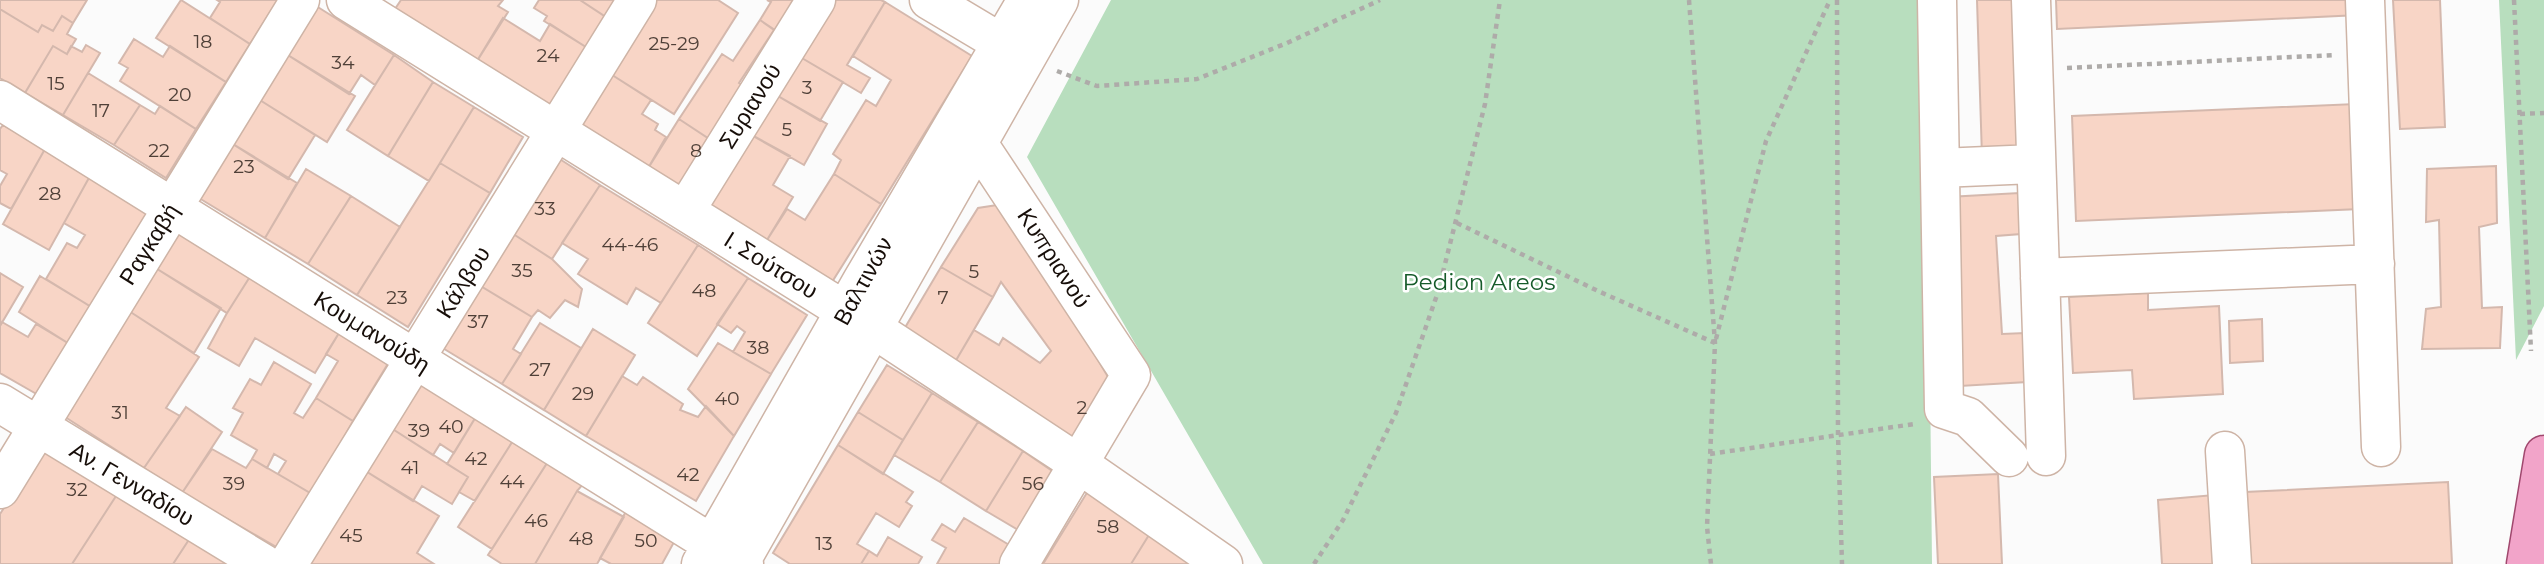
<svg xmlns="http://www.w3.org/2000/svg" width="2544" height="564" font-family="Montserrat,sans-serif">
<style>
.green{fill:#b8debe}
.building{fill:#f8d5c6;stroke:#d4b8ad;stroke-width:2}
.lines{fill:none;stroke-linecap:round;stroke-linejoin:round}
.minor-casing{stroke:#ceb4a6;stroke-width:41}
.major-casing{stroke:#a0486e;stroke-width:41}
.path{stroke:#aeaba9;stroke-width:4.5;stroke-dasharray:5 5;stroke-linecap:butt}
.minor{stroke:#fff;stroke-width:38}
.major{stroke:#f2a4c9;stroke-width:38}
.labels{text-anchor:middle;stroke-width:5;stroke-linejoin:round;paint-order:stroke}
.number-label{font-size:19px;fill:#4f4038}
.street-label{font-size:23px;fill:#170e09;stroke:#fff}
.park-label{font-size:23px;fill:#165b2a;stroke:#fff}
</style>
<rect width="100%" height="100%" fill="#fbfbfb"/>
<path class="green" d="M1111,0H1926L1932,564H1263L1027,157Z
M2499,0H2544V306L2516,360Z"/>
<path class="building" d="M0,0H87L73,23L62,16L53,31L42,25L38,32L0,9Z
M181,0L250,44L226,82L156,38Z
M217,0H278L250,44L210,18L220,2Z
M401,0H503L498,6L508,12L477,61L395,9Z
M539,0H580L609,19L589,49L544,21L547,16L534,8Z
M580,0H621L609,19Z
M656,0H718L738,13L674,114L609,73Z
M767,0H806L784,36L760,20L771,2Z
M827,0H881L885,2L847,65L870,78L861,93L795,54Z
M1977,0H2019L2025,156L1982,157Z
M2056,0H2358L2359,15L2057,29Z
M2393,0H2440L2445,127L2400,129Z
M885,2L972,56L881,204L834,174L841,160L833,154L866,100L876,106L891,80L853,56Z
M313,4L394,55L375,85L361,75L349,94L283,52Z
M0,9L38,32L42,25L53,31L62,16L73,23L67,34L76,39L67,54L53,46L25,93L0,78Z
M503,18L540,41L550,24L589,49L552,108L477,61Z
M760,20L774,30L739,83L752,91L717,144L679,119L722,54L733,61Z
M134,39L163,57L170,46L226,82L196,129L120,81L128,68L119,63Z
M86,45L100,53L63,115L25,93L53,46L67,54L71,46L82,52Z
M283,52L355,96L327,142L255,97Z
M795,54L843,82L820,121L771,92Z
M394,55L433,82L388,156L347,130Z
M88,73L140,105L114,145L63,115Z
M609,73L651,100L642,114L658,124L655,130L666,137L647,170L576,126Z
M433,82L474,107L429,181L388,156Z
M771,92L827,124L804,165L748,133Z
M255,97L315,135L288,179L228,141Z
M2356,104L2360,209L2076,221L2072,116Z
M140,105L155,114L160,106L196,129L166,178L114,145Z
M474,107L523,137L490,193L440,163Z
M679,119L717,144L689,194L647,170Z
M3,125L45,149L11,209L0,203V186L7,174L0,170V129Z
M748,133L790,156L773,185L793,197L767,240L705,202Z
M228,141L297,183L265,238L194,195Z
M45,149L90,176L49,250L3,224Z
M555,156L600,185L552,259L507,230Z
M440,163L490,193L408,327L357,295Z
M2496,166L2497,223L2479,227L2482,308L2502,307L2500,348L2422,349L2426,309L2441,307L2439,220L2426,222L2427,169Z
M306,169L351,196L308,264L265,238Z
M834,174L881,204L832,282L767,240L787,209L805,220Z
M90,176L149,211L93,308L46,279L67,243L77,248L85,235L64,223Z
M600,185L698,245L661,303L636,288L627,304L578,274L588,259L562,243Z
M2019,193L2021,234L1996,236L2002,334L2025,333L2027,382L1960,386L1948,197Z
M351,196L400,227L357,295L308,264Z
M997,205L1010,210L1118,394L1080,448L955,362L974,330L999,345L1003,338L1040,363L1051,351L1001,282L993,297L941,267L978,208Z
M180,228L251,275L227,313L154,267Z
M507,230L552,259L582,289L578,307L565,300L550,318L538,310L532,317L474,282Z
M698,245L748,278L697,356L648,323Z
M154,267L221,308L194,353L129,311Z
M941,267L993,297L955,362L903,331Z
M0,273L23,287L0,326Z
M251,275L342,328L315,373L255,338L239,366L208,348L227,313Z
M40,276L93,308L71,345L19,312Z
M748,278L807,315L771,374L733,352L745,332L737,326L731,333L717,324Z
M474,282L532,317L513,349L521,354L502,384L436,344Z
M2148,293V310L2219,306L2223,394L2134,399L2132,370L2073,373L2069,297Z
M129,311L199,357L166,408L180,416L144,468L62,415Z
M2262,319L2263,361L2230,363L2229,321Z
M2,322L28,337L36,324L71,345L40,396L0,373V326Z
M540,323L581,348L544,410L502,384Z
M342,328L392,357L353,421L316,398L338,361L326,354Z
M593,329L635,355L586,436L544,410Z
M718,343L771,374L734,436L688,389Z
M274,362L311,384L294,413L303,418L316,398L353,421L312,494L278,474L286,461L274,454L267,468L252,459L257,450L231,435L243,413L233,408L250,379L261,385Z
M887,365L932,393L903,440L858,412Z
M622,376L637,385L643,377L683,404L680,410L698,417L706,406L734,436L696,501L586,436Z
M420,380L477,415L454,453L440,444L433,455L391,428Z
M932,393L978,422L940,482L894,455Z
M186,407L222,432L182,493L144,468Z
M858,412L903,440L883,474L838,445Z
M477,415L514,439L475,501L459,492L468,477L447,464Z
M978,422L1023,451L986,511L940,482Z
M391,428L468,477L452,504L422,486L413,501L364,470Z
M514,439L549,460L492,549L458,527Z
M838,445L913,492L906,502L912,506L899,527L876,513L857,544L869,551L861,564H790L773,553Z
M44,446L118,493L72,564H0V514Z
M212,449L246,468L252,459L312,494L280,549L182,493Z
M1023,451L1061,477L1025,534L986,511Z
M549,460L584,483L577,491L535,564H502L488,555Z
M364,470L439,516L417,553L434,564H306Z
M1998,474L2002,564H1938L1934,477Z
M2448,482L2452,563L2249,564L2245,492Z
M577,491L624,517L597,564H535Z
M1088,491L1152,530L1131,564H1043Z
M118,493L190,538L173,564H72Z
M2214,495L2219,564H2162L2158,500Z
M629,506L679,533L662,564H611L600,558Z
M964,518L1016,549L1007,564H937L946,548L932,540L942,524L955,532Z
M1152,530L1192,564H1131Z
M888,537L922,557L918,564H861L869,551L877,556Z
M190,538L232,564H173Z"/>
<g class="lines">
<defs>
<path id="minor" d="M346,0L874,329L1079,464L1223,564
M929,0L1023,56
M1937,0L1944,409L1968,417L2009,457
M2031,0L2046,456
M2365,0L2381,447
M0,100L744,564
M977,142L1131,375L1019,564
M1940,168L2036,164
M685,211L816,0
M2040,278L2375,264
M0,403L264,564
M2225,451L2232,564
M0,489L300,0
M288,564L637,0
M701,564L862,281L1027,0
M739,564L1059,0"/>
<path id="major" d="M2526,564L2544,455"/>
</defs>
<use href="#minor" class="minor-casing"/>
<use href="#major" class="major-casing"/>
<path class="path" d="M1689,0L1715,343L1707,527L1711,564
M1837,0L1838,435L1842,564
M2514,0L2531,351
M2067,68L2335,55
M1057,71L1097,86L1197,79L1287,43L1380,0
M2520,114L2544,113
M1457,223L1598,291L1715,343
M1716,339L1766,141L1830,0
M1710,454L1914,424
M1314,564L1343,520L1396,413L1438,292L1485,104L1500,0"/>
<use href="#minor" class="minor"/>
<use href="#major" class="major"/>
</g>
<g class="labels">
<g class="number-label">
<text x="203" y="48">18</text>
<text x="674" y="50">25-29</text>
<text x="548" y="62">24</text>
<text x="343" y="69">34</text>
<text x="56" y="90">15</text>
<text x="807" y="94">3</text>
<text x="180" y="101">20</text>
<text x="101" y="117">17</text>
<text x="787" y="136">5</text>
<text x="159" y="157">22</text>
<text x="696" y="157">8</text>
<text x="244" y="173">23</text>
<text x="50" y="200">28</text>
<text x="545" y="215">33</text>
<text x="630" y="251">44-46</text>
<text x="522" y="277">35</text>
<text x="974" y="278">5</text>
<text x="704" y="297">48</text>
<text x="397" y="304">23</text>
<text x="943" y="304">7</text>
<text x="478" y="328">37</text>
<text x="758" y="354">38</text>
<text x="540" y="376">27</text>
<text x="583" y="400">29</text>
<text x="727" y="405">40</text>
<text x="1082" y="414">2</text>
<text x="120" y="419">31</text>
<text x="451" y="433">40</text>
<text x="419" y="437">39</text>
<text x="476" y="465">42</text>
<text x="410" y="474">41</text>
<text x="688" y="481">42</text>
<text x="512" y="488">44</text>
<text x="234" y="490">39</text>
<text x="1033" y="490">56</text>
<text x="77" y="496">32</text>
<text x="536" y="527">46</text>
<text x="1108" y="533">58</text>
<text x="351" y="542">45</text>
<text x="581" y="545">48</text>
<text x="646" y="547">50</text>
<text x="824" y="550">13</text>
</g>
<g class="street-label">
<text transform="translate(750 106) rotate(-58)" y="8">Συριανού</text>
<text transform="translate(149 244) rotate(-58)" y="8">Ραγκαβή</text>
<text transform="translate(1054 258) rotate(57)" y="8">Κυπριανού</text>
<text transform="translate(771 265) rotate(32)" y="8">Ι. Σούτσου</text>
<text transform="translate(863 281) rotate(-61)" y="8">Βαλτινών</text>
<text transform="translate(463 282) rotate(-58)" y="8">Κάλβου</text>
<text transform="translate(372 332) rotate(32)" y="8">Κουμανούδη</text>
<text transform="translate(132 484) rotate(31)" y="8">Αν. Γενναδίου</text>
</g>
<g class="park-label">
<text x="1479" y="290">Pedion Areos</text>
</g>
</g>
</svg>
